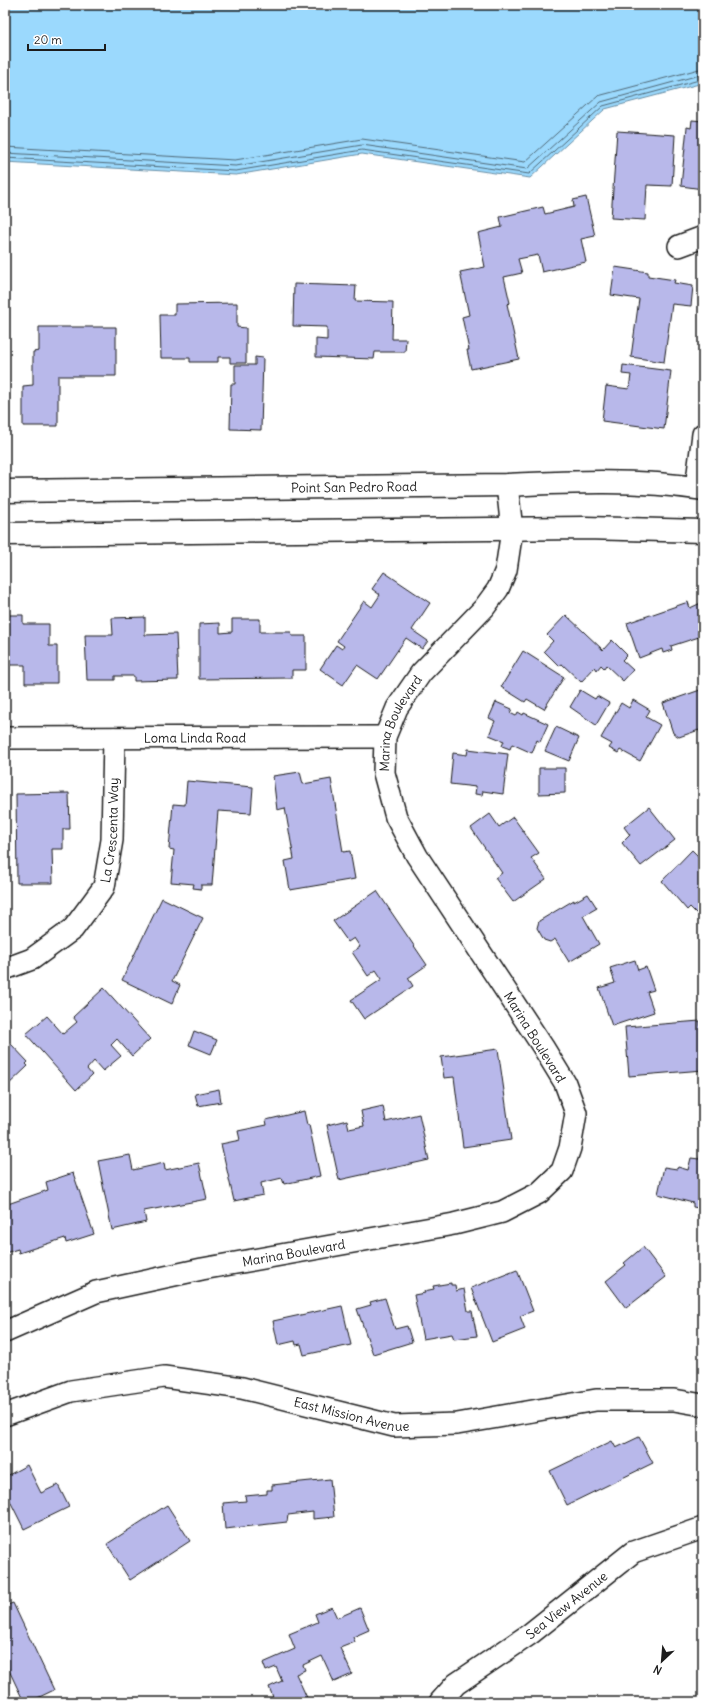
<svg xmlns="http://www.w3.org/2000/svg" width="708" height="1707" font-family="Delius,sans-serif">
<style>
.water{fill:#9bd9fd;stroke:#688da3}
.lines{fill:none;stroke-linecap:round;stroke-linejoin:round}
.shore{stroke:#4f6876;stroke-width:1}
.building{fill:#b8b8ea;stroke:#1c1c1c}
.minor-casing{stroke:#1c1c1c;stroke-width:24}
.secondary-casing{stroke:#1c1c1c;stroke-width:25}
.minor{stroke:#fff;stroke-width:21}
.secondary{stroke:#fff;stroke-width:22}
.labels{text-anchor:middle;stroke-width:4;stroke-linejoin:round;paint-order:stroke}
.street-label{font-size:13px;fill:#1c1c1c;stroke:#fff}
</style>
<rect width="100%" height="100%" fill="#fff"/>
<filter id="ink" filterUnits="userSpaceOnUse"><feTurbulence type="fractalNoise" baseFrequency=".025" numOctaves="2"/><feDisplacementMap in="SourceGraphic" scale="8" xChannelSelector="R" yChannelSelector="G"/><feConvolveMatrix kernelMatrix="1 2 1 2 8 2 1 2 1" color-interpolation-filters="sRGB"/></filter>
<g filter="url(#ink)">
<path class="water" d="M5,5H703V83L605,109L530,178L362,154L236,175L5,162Z"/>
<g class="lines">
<path class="shore" d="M5,147L235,160L362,139L525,162L598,96L703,68
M5,153L236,166L362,145L527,169L601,102L703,74
M5,158L236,171L362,150L529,174L603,106L703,79"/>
</g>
<path class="building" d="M692,120L703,121V189L681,186L687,127L691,128Z
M617,131L675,135L672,186L647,185L645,220L611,218Z
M586,197L595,236L581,239L586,262L542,272L538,255L518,259L522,273L504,277L510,303L507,304L519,359L471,369L467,350H469L462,317L469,315L460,272L485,267L478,233L502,227L500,217L543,207L545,214L574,207L573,200Z
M5,249L6,275H5Z
M615,267L648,272V276L675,280L674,283L693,286L691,306L672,304L664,362L631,357L639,299L611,295Z
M294,284L356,286L355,301L393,302L392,339H406L405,352H375L374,359L316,357V339L327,340V327L293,326Z
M237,303V327L246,328V363H230V357H218V362H190V358H161L160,315H175V304Z
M39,327H116V376H58V426H23V386L33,385V352L39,351Z
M255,357L263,358L261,430L230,429L231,384H235V365H255Z
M623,365L671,371L664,429L602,421L606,386L629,389L631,375L622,374Z
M384,572L430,603L412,630L428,641L422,649L406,638L378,679L357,665L343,685L320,669L336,645L342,649L344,646L337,641L364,601L372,607L380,595L372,589Z
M688,602L690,608L703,602V631L698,633L699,637L671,646L672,650L663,653L662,649L639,658L627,623Z
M5,615H23V624H49V646H57V683H25V665H5Z
M566,615L603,650L612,640L627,655L622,660L633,670L623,681L606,665L604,668L601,665L597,670L595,667L581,682L562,664L559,666L544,651L553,641L547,635Z
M145,617V635L176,634L178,680L134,681V676H115V680H87L85,635H113L112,618Z
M232,619H260V632H291L292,636H306V670H292V678L199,679V624L220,623V633L232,632Z
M523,651L564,677L544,709L527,699L525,702L501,687Z
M703,689V740L699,730L679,737L673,733L663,703Z
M580,690L595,699L597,696L609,703L596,725L570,707Z
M633,700L650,710L646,717L660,725L640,761L620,750L618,753L609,748L612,744L601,738L621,703L629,708Z
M496,702L512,709L510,713L516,716L518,712L523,715L524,713L548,724L540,742L537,740L532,753L512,744L510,749L502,746L504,741L489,735L495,721L489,718Z
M556,727L579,738L569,761L545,751Z
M468,749L508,754L503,794L483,791L482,795L475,794L476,787L450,784L453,753L467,755Z
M539,768H565V793L539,794Z
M300,772L303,784L331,779L343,852L350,851L355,879L290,890L285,861L294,859L285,808L277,810L273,776Z
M187,781L253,787L251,813L218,811L212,885H201V889L193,888L194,884L171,882L174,850L169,849L173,804L185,805Z
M69,793L70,829H63V849H52L53,883H17L16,794Z
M649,807L675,840L641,866L622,843L630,835L624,827Z
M490,814L499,827L513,817L539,853L531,858L546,879L513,902L495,878L502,873L471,828Z
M692,850L703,861L702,919L690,907L687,910L662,881Z
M377,891L427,965L408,978L413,986L364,1019L351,1000L382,979L376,970L368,976L352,952L360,947L354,938L348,942L333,921Z
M588,894L597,908L583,916L599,944L569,962L555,939L550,942L544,940L537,928L539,921L574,900V902Z
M162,898L203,918L172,981L180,985L172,1004L122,980Z
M635,960L638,970L646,967L654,990L647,992L654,1012L612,1026L599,988L615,983L610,968Z
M104,988L150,1039L132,1056L117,1039L111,1045L121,1056L103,1071L94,1061L87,1069L92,1075L76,1090L26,1034L47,1016L63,1034L77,1022L73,1017Z
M700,1021L703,1070L629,1076L625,1027Z
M194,1031L217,1040L211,1054L189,1045Z
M5,1043L9,1047L11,1044L28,1062L26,1064L28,1066L5,1088Z
M498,1049L511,1140L463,1147L454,1077L444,1078L441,1057Z
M219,1089L221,1102L198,1106L195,1094Z
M383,1106L386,1122L419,1114L429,1160L339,1180L327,1125L347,1120L349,1129L364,1126L361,1111Z
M304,1111L307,1125H309L320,1176L284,1184L282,1178L261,1183L263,1195L234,1201L221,1144L240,1140L238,1131L267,1125L266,1120Z
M703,1147V1209L693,1207V1203L658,1194L664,1167L677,1169L678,1167L688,1170L691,1158L699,1159Z
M130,1155L133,1170L164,1163L165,1170L199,1163L207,1199L144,1211L146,1222L112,1230L98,1161Z
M73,1173L94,1234L66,1243L65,1238L19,1253L18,1249L5,1253V1205L48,1190L46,1182Z
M643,1247L666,1277L626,1308L606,1281L626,1265L624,1263Z
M517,1270L533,1311L520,1316L525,1329L492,1342L471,1288Z
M451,1283V1285H455L456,1291L464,1289L468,1311H472L477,1336L454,1339L452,1334L423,1339L414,1295L425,1293L424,1291L434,1289L433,1286Z
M385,1298L395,1329L407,1326L412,1342L373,1354L357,1309L371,1305L370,1302Z
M342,1306L351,1345L304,1355L301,1344L296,1345L295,1341L278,1345L273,1321Z
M639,1437L653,1463L567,1505L550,1471L612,1441L616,1448Z
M27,1465L41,1493L58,1485L69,1507L24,1529L5,1491V1477Z
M330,1479L334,1517L313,1519V1512L288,1515L287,1522L225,1529L223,1503L246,1501L245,1496L267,1494V1490H272V1485Z
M167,1505L190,1541L130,1580L107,1544Z
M13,1603L54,1690L29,1702H24L5,1662V1606Z
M332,1607L337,1618L360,1608L369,1630L353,1637L355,1642L340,1648L352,1674L334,1682L322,1656L303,1665L305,1670L296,1674L309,1702H275L269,1687L282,1681L276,1667L266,1671L263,1663L295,1649L289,1634L318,1622L315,1614Z"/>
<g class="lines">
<defs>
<g id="minor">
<path d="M679,246L703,237"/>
<path d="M696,488L703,434"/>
<path id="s1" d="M5,738L385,737"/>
<path id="s2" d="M5,969L32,959L73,929L104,887L112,840L114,738"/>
<path id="s3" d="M5,1332L96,1292L202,1269L454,1224L502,1212L539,1193L562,1171L570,1148L576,1113L565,1083L543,1047L417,856L396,817L384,773L385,737L397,708L421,673L484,608L498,589L506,570L512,530L507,485"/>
<path id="s4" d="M5,1415L71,1391L164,1377L242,1388L394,1426L457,1424L596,1400H674L703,1405"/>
<path id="s5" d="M440,1702L456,1684L530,1634L633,1552L703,1528"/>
</g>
<g id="secondary">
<path id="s6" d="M5,491L507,485C572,482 638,479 703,489"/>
<path d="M5,534L585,528L703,531"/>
</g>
</defs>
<use href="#minor" class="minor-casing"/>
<use href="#secondary" class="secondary-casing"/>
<use href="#minor" class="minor"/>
<use href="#secondary" class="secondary"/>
</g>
</g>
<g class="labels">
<g class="street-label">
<text dy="5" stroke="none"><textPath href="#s6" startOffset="349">Point San Pedro Road</textPath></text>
<text dy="5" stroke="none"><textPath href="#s3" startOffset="1093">Marina Boulevard</textPath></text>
<text dy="5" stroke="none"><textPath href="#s1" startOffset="190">Loma Linda Road</textPath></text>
<text dy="5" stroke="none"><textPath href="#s2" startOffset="189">La Crescenta Way</textPath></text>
<text transform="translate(535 1037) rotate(58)" y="5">Marina Boulevard</text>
<text dy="5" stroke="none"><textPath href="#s3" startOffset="301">Marina Boulevard</textPath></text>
<text dy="5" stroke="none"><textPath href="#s4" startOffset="356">East Mission Avenue</textPath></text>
<text dy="5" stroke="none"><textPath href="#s5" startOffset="160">Sea View Avenue</textPath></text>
</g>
</g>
<rect width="708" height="1707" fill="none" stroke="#fff" stroke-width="20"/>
<rect x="10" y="10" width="688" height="1687" fill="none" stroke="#1c1c1c" stroke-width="1.5" filter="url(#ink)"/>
<g transform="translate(662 1661) rotate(206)" stroke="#ffffff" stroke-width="3" paint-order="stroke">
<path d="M0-3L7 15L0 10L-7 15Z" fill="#1c1c1c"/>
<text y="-6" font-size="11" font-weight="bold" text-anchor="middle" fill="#1c1c1c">N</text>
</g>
<path d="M28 44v6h77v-6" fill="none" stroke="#1c1c1c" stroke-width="2"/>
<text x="34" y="44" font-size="12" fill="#1c1c1c" stroke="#ffffff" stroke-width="3" paint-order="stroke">20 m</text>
</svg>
